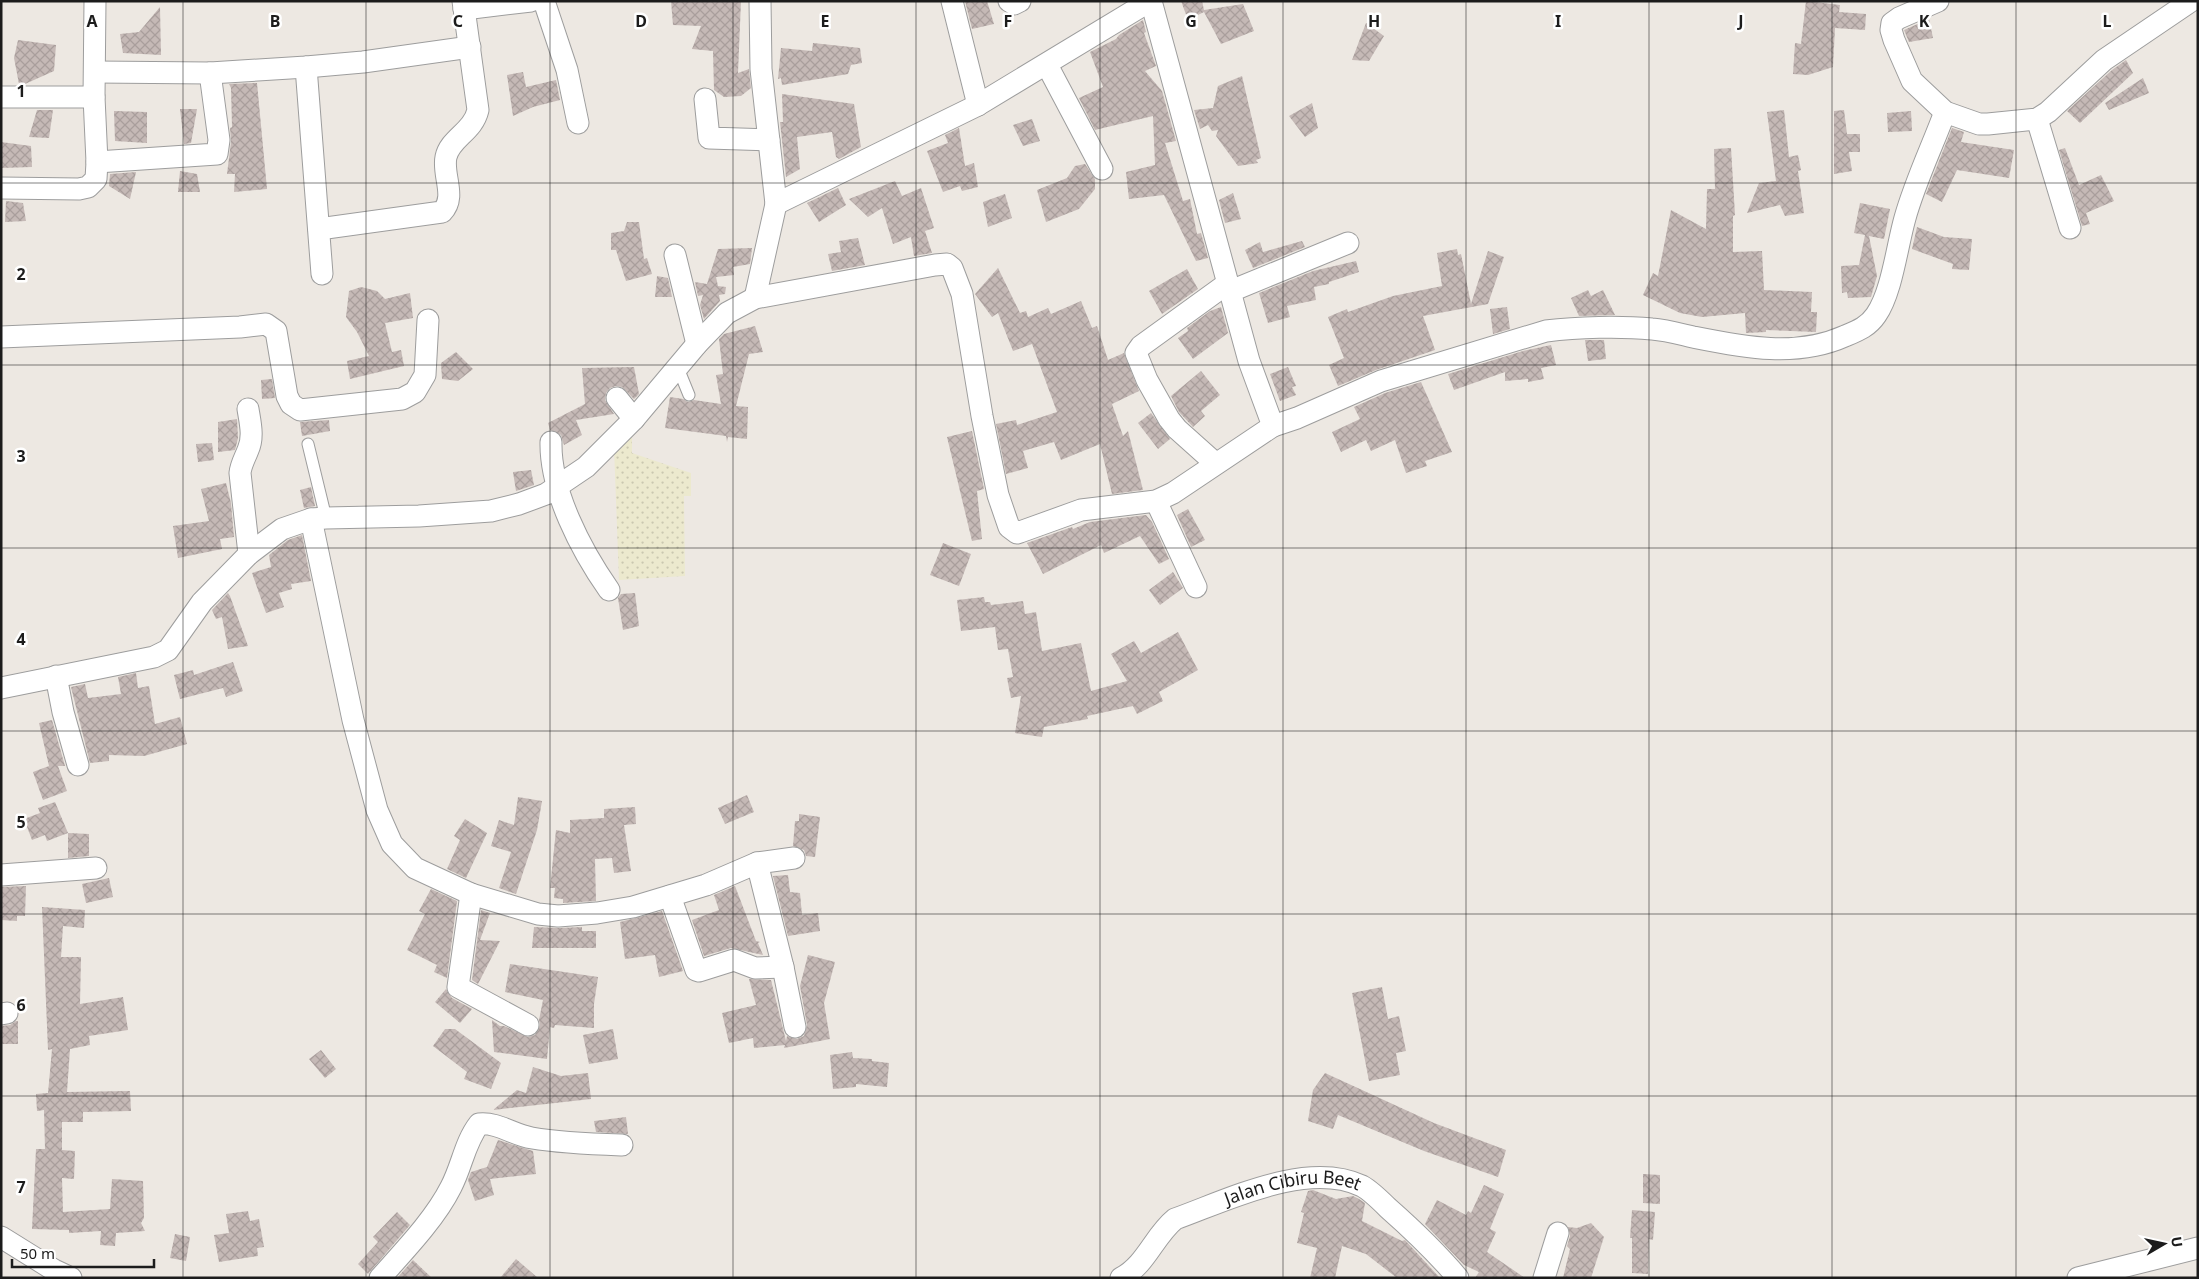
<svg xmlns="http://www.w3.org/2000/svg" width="2199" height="1279" font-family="'Noto Sans',sans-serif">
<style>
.farmland{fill:url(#farmland-dots)}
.building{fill:url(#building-cross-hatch)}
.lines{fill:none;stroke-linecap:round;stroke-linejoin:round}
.service-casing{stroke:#9d9d9d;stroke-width:13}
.minor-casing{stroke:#9d9d9d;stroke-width:23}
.service{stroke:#fff;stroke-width:11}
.minor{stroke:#fff;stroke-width:21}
.grid{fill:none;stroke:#1c1c1c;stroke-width:1;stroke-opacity:0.55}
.labels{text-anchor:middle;stroke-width:5;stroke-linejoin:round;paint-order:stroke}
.street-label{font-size:18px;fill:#1c1c1c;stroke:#fff}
.grid-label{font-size:16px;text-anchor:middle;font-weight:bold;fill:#1c1c1c;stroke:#fff;stroke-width:5;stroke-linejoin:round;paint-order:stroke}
</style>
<defs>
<pattern id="farmland-dots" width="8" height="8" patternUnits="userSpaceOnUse" patternTransform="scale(1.25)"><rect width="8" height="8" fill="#ece9ce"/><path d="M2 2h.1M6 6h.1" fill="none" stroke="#cac7b0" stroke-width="1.8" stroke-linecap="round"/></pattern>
<pattern id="building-cross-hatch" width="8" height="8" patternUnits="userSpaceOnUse" patternTransform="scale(1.25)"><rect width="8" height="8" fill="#c5b9b6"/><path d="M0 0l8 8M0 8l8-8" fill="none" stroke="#a99e9c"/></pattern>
</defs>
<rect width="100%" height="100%" fill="#ede8e2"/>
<path class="farmland" d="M632,433V453L691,473V496H684L685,576L619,580L614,448Z"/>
<path class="building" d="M671,1H741L738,73L749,69L751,88L741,96L724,97L714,90L713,51L692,49L701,26L673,25Z
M965,1H987L994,24L972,29Z
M1181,1H1202L1204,10L1243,4L1254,31L1221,44L1204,12L1188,20Z
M1806,1L1840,5L1839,12L1866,14L1865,30L1835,28L1833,67L1808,75L1793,74L1795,43L1801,44Z
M160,7L161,55L123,53L120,34L139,32Z
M1929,19L1933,38L1909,42L1904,30Z
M1143,20L1146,32L1144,33L1156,66L1145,71L1162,91L1176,141L1165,143L1183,201L1190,199L1197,234L1201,233L1208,258L1196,261L1164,195L1129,199L1126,172L1155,165L1153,116L1095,130L1079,98L1103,87L1090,52L1116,39L1119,35Z
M1366,23L1384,36L1369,61L1352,60Z
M18,40L56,45L54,71L25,84H19L14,58Z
M813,43L860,48L862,63L851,65L848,74L782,85L781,78L778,79L781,48L812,51Z
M2126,60L2133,73L2080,123L2067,111L2112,70Z
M523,72L526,87L556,80L560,100L533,107L513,116L507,75Z
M1242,76L1261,158L1256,160L1258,163L1238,166L1216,136L1218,130L1212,131L1208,125L1200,129L1194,110L1213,108L1218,86Z
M2143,78L2149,93L2109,110L2105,103Z
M257,83L267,189L234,192L235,174H227L231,142L230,128L232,127L231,88L229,84Z
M782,94L854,104L861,147L839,159L836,157L832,132L797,137L800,169L786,177L780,122H783Z
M1312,103L1318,128L1305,137L1289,116Z
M180,109H197L191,143L184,144Z
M37,110H53L49,138L29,137Z
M1784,110L1789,157L1798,155L1801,170L1798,171L1804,213L1785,216L1780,205L1747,213L1759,183L1776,181L1767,112Z
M1844,110L1847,134H1860V152H1849L1852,171L1834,174V111Z
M114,111L147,112V143L115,141Z
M1911,111L1912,131L1888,132L1887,113Z
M1032,119L1040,141L1023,146L1013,125Z
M959,128L965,166L974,163L978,187L962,191L960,186L943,192L927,151L948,143L945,135Z
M1952,128L1964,132L1961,142L2014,150L2009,178L1957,170L1942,202L1926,194Z
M1,142L31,146L32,167L1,168Z
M1731,148L1735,215L1733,216V252L1762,251L1764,290L1812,292L1811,312H1817L1816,332L1766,330V332L1746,333L1745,313L1702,317L1680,313L1643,295L1653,273L1658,276L1671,210L1706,229L1707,189H1715L1714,149Z
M2065,148L2079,185L2101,175L2114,201L2086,213L2090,224L2082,226L2059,150Z
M1085,164L1095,179V189L1079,209L1046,222L1037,190L1067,178L1075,166Z
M180,171L197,174L200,192H178Z
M136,172L130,199L109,186L110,174Z
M895,181L902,196L921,188L934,228L925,231L932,253L914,256L911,237L893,244L882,208L868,217L849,199Z
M838,188L846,205L819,222L807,203Z
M1233,193L1241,219L1225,223L1219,200Z
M1005,194L1012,218L988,227L983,202Z
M6,201L23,203L26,221L5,222Z
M1860,203L1890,209L1884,239L1869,236L1877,276L1871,297L1848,298L1847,292L1842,293L1841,266L1859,265L1865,235L1854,233Z
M627,222H639L644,259L647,258L652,274L626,281L616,250H611V233L624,231Z
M1917,227L1944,237L1972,239L1969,270L1952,269L1953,264L1912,249Z
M858,238L865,265L832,271L828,254L841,252L839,241Z
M1302,241L1305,247L1253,268L1245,250L1260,242L1263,252Z
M752,248L750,264L733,267L734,275L716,277L718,286L726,287L725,294L719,295L720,301L704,319L700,305L703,295L698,296L695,282L707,284L718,249Z
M1457,249L1458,255L1461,254L1471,304L1488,251L1504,257L1488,304L1423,316L1435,350L1376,370L1338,386L1329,365L1344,358L1328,317L1347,309L1348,312L1393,296L1442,286L1437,253Z
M1356,261L1359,272L1329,282V284L1314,287L1316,300L1287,306L1290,317L1268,323L1259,293L1313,271Z
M998,268L1020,313L1026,311L1028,317L1048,308L1051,314L1081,301L1092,328L1097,326L1108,360L1124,353L1139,391L1112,404L1123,436L1128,431L1143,490L1112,494L1100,444L1061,460L1054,442L1023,451L1028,468L1006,474L996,424L1016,420L1017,425L1057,412L1032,344L1013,351L998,313L992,317L975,294Z
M1187,269L1198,289L1162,314L1149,291Z
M657,276L668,278L672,297H655Z
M361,287L377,291L385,299L410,293L413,318L385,323L392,352L401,350L404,366L350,379L347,361L369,356L357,332L346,317L349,291Z
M1588,290L1591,296L1603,290L1615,315L1579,316L1571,298Z
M1221,307L1228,333L1193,359L1178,338L1188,331L1187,328L1210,311Z
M1507,307L1510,329L1493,334L1490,309Z
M755,326L763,352L749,354L736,406L748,407L747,439L728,437L727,442L726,436L665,428L670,397L683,399L688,402L694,400L721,404L716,375L723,374L719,339L724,334Z
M1585,340H1604L1606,359L1588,361Z
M1551,345L1556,365L1541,368L1544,379L1528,382V379L1505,381V372L1454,390L1448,374L1523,351Z
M456,352L473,369L458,381L442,379L441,363Z
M634,367L639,394L634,399L622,387L616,386L610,388L606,393L605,400L614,414L576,420L582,435L564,445L561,435L550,430L548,423L585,404L582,368Z
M1288,367L1296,386L1292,387L1296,395L1280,401L1270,374Z
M1201,371L1220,395L1201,411L1205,416L1193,427L1179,412L1171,396Z
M272,379L275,398L262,399L261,380Z
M1421,382L1452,452L1425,461L1427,466L1406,473L1395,440L1371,451L1366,440L1341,452L1332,432L1360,419L1354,407L1385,393Z
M1151,413L1170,439L1158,449L1138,423Z
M237,419L238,438L235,450L218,452V422Z
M329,420L330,431L302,436L300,422Z
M972,431L984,489L977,491L982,539L972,541L947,437Z
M212,443L214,460L198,462L196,444Z
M531,470L534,485L516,491L513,472Z
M226,483L231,503L234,537L220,539L222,549L178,558L173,526L209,521L201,489Z
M311,487L315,506L304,508L300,490Z
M1188,509L1205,540L1191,547L1177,515Z
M1146,515L1152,522L1169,559L1159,564L1140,536L1104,553L1101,545L1043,574L1027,543L1072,527L1073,529L1090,522Z
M302,535L311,581L291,584L292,589L279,593L284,607L266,613L252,573L271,567L269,555L288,540Z
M943,543L971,554L959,586L930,575Z
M1173,572L1183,588L1160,605L1149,590Z
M228,593L230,596L248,646L228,649L222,617L216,619L212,610Z
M635,593L639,626L623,630L618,598L621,594Z
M984,597L985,602H990L991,605L1023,601L1025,614L1036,612L1042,651L1081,643L1091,691L1127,681L1111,654L1134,641L1141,653L1178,632L1198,670L1159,692L1163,701L1137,714L1133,706L1087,716L1088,719L1044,727L1042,737L1015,733L1021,696L1011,698L1007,678L1013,677L1008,649L998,650L995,627L961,631L957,600Z
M233,662L243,691L226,697L223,688L180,699L174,675L193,670L194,675Z
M136,673L138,688L149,686L155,724L180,717L187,744L144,756L109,755V761L90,763L71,687L85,684L88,698L121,694L118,677Z
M52,720L65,766H58L67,791L43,800L33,772L49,766L39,723Z
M747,795L754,812L725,824L718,808Z
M518,797L542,801L537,830L516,894L499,888L511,852L491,846L499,820L514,825Z
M55,802L68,833L47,841L45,835L32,840L24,819L40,813L38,808Z
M635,807L636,824L624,825L631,871L614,873L612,858L595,859L596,901L563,903V899L554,898L555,888H550L556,830L570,833V820L604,818V809Z
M799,814L820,817L815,857L806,856L804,850L793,846L795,821H799Z
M465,819L487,833L466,878L447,869L460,840L454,836Z
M68,833L89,834V856L68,858Z
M788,875L790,892L800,893L802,915L818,913L820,931L788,936L773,876Z
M109,878L113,897L86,903L82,884Z
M26,886L25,916H17V921L1,920V887Z
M735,886L756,941L760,942L758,943L763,955L731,948L704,956L692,920L719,910L714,895Z
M431,889L457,901L447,978L434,972L437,965L407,950L425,914L419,911Z
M42,907L85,910L84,928L63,926L61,957H81L80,1004L123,997L128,1030L89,1036L90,1045L70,1049L67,1092L130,1091L131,1111L83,1112V1122H62V1150L75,1151L74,1179L62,1178L63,1212L110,1209L112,1179L143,1181L144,1218L141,1223L145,1231L116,1233L115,1246L100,1245L101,1231L69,1233V1230L32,1229L36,1149H45L44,1110L37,1111L36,1094L48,1093L52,1049L48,1050Z
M481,910L490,913L480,940L500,941L478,984L472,980Z
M662,911L683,971L659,977L655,955L625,959L620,922Z
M534,927L559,928L582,927V931H596V948H532Z
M808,955L835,962L824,1003L830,1039L784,1048L785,1045L754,1048L753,1038L729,1043L722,1013L756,1005L749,979L771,980L786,1041L787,1036L797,1039L804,1036L807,1025L800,986Z
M510,964L598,977L594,1004V1028L555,1025L554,1028L550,1027L547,1059L494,1052L492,1020L500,1026H504L528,1037L535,1035L540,1025L539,1020L543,1000L505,992Z
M1382,987L1388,1019L1399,1016L1406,1051L1396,1053L1400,1075L1369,1081L1352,993Z
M446,989L452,998L472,1009L460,1023L435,1002Z
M16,1021H18V1044H1V1026L10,1025Z
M445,1029H455L501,1063L491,1089L464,1079L467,1072L433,1046Z
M613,1029L618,1059L589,1064L583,1035Z
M321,1050L336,1069L325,1078L309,1059Z
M852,1052L853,1058L872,1059V1061L889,1063L887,1087L856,1084V1087L833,1089L830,1055Z
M533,1067L561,1076L588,1073L591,1099L493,1110L517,1090L526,1093Z
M1325,1073L1434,1123L1506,1150L1498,1177L1424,1151L1338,1115L1333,1129L1308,1121L1313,1090Z
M626,1117L628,1134L596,1132L594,1121Z
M498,1140L533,1151L536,1174L490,1179L494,1195L475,1201L468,1180L471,1172L487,1167Z
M1643,1174L1660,1175V1204L1643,1203Z
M1484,1185L1504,1194L1490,1229L1496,1232L1487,1252L1525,1278H1475L1479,1272L1464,1265L1425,1224L1437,1200L1466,1215L1468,1211L1471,1213Z
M1313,1190L1336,1199L1353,1196L1359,1199L1365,1203L1362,1221L1402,1241L1405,1240L1440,1278H1397L1366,1254L1342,1246L1335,1278H1310L1317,1248L1297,1243L1304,1213L1301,1212L1308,1191Z
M1632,1210L1655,1212L1653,1240L1649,1239L1648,1274L1632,1273V1238H1630Z
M248,1211L250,1221L259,1219L264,1247L257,1248L258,1256L219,1262L214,1235L229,1233L226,1214Z
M397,1212L410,1225L368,1274L358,1264L378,1242L373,1237Z
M1591,1223L1604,1237L1591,1278H1563L1570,1249L1567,1246L1570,1236L1568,1227L1577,1228Z
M175,1234L190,1237L186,1261L170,1258Z
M516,1259L538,1278H500Z
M413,1260L432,1278H397Z"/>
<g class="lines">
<defs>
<path id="service" d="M678,368L689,395
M308,444L326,518"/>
<g id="minor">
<path d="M544,1L567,70L578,123"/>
<path d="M760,1L761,69L776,204L978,105L1150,1"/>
<path d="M952,1L978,105"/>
<path d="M1009,1L1014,4L1020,1"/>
<path d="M1938,1L1899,18L1892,23L1891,30L1894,40L1912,81L1945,112L1979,124H1988L2037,119L2048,112L2104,60L2191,1"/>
<path d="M464,9L531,1"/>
<path d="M1047,65L1102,169"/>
<path d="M306,67L322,274"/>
<path d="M95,72L210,73L306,67L363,62L470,47"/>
<path d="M1,97H94"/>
<path d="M705,99L709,138L769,140"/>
<path d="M2037,119L2070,228"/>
<path d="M97,162L217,154L219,140L210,73"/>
<path d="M1,188L79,189L88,187L96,179L97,162L94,97L95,1"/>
<path d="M319,229L442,212C457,197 442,175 446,157C450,138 473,132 478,110L463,1"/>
<path d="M675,255L697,344"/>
<path d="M1231,291L1348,243"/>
<path d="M755,298L776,204"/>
<path d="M1,337L240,327L266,324L276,331L287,396L291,404L300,410L402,399L415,392L425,375L428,320"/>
<path d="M617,398L634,419"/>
<path d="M248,409C250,422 254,437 248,450C245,458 241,464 240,473L249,554"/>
<path d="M1273,426L1297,418L1381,381L1546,331C1578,327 1620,326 1652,329C1666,330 1680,334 1693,337C1743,347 1796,358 1845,336C1857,331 1868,327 1876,315C1892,292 1897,246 1905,218C1915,182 1932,147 1945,112"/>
<path d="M551,442C550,491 581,550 609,590"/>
<path d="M1215,463L1177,429L1169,419L1147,380L1136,353L1141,346L1228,283"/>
<path d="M1156,501L1196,587"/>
<path d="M311,519L353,720L377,810L392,844L415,868L471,894L538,914L558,916L597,913L633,907L706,885L757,863L794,858"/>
<path d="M56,676L63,712L78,765"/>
<path d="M1,688L154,657L168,650L202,602L249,554L282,529L311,519L326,518L419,516L491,511L519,504L546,494L586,467L634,419L697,344L727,313L755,298L935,265L947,264L952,268L962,294L982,416L998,495L1009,527L1017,533L1020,532L1081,510L1156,501L1173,493L1273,426L1249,361L1151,1"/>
<path d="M757,863L783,967L795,1027"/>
<path d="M1,875L96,868"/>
<path d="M471,894L458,987L528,1025"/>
<path d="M670,896L696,970L699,971L734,960L755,968L783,967"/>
<path d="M1,1014L7,1013"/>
<path d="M1,1237L54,1270L71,1278"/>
<path d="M380,1278C404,1251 435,1219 451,1187C462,1166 465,1142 479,1124C498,1122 513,1135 532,1138C561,1143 592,1144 622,1145"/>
<path id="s1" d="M1121,1278C1146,1265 1154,1236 1175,1219C1228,1200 1307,1160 1362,1186C1371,1191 1380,1200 1388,1208C1413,1230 1436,1252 1458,1278"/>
<path d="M1544,1278L1558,1233"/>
<path d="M2078,1278L2198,1248"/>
</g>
</defs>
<use href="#service" class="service-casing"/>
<use href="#minor" class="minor-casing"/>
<use href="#service" class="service"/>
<use href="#minor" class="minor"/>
</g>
<path class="grid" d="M183,1V1278M366,1V1278M550,1V1278M733,1V1278M916,1V1278M1100,1V1278M1283,1V1278M1466,1V1278M1649,1V1278M1832,1V1278M2016,1V1278M1,183H2198M1,365H2198M1,548H2198M1,731H2198M1,914H2198M1,1096H2198"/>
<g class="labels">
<g class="street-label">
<text dy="6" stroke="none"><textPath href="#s1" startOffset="204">Jalan Cibiru Beet</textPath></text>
</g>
</g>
<g class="grid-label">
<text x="92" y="27">A</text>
<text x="275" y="27">B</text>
<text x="458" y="27">C</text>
<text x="641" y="27">D</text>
<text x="825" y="27">E</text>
<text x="1008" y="27">F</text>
<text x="1191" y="27">G</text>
<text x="1374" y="27">H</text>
<text x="1558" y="27">I</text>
<text x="1741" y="27">J</text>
<text x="1924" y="27">K</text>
<text x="2107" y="27">L</text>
<text x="21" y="97">1</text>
<text x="21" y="280">2</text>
<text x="21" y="462">3</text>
<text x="21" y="645">4</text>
<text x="21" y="828">5</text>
<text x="21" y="1011">6</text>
<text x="21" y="1193">7</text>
</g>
<rect width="2199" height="1279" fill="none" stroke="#1c1c1c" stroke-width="5"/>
<g transform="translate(2164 1244) rotate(81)" stroke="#ffffff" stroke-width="4" paint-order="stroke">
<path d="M0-4L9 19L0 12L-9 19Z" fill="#1c1c1c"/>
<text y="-8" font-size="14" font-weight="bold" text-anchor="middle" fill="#1c1c1c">U</text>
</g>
<path d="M12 1259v8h142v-8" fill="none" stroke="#1c1c1c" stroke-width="2.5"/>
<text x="20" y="1259" font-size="15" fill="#1c1c1c" stroke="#ffffff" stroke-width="4" paint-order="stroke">50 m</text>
</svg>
